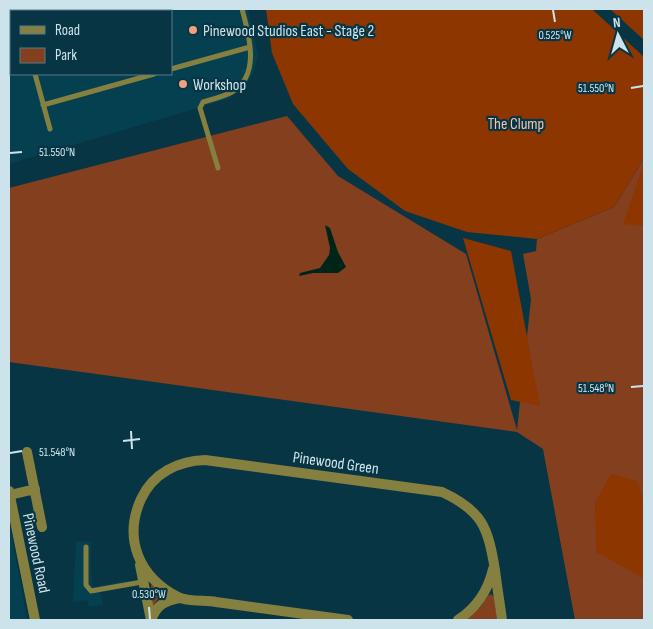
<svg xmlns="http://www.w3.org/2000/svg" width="653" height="629" font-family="'Sofia Sans Condensed',sans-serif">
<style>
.built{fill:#054051;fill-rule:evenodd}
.green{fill:#843f1e}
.forest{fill:#8d3600}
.water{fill:#002518}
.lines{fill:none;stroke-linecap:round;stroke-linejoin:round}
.stream{stroke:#002518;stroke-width:2.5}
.service{stroke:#858040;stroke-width:5}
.minor{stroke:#858040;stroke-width:10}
.tertiary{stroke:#858040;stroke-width:10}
.ticks{fill:none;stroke:#cde3ec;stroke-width:2}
.poi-dot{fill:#f1a17d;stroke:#083543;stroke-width:2}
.labels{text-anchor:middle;stroke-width:4.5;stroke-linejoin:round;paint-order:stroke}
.poi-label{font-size:16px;fill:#cde3ec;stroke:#083543;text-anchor:start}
.park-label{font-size:16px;fill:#f5c4af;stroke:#083543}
.street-label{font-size:16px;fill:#cde3ec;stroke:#083543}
.ticks-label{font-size:12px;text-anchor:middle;fill:#cde3ec;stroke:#083543;stroke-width:4.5;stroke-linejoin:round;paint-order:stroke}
</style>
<rect width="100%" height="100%" fill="#083543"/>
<path class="built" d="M9,9H248L258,55L254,72L244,88L228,99L9,164ZM11,11H171V74H11Z
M9,523L12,538L27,620H9Z
M76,541L91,542V573L93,587L126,581L128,587L100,591L103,605L89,607L87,600L73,602Z"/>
<path class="green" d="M287,116L338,176L466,254L517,430L531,299L523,254L536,251L537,239L614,207L644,158V620H575L543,449L517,432L9,362V188Z
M151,584L166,595L158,599L151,609Z
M491,594L494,597L497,620H465L481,606L488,596Z"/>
<path class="forest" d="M266,9H592L644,57V158L614,207L537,239L467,232L405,211L348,169L293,104L272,53Z
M610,9H644V40Z
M644,163V226L623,224Z
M463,238L511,251L540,406L511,400Z
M611,474L638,481L644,504L643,578L596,552L595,503Z"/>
<path class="water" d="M325,225L330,228L338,252L346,267L338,273H313L299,276L300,273L320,268L329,255L330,248Z"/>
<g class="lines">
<path class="stream" d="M22,11L23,9
M9,46L11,39"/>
<path class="service" d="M42,11V9
M95,11L105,9
M9,18L11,19
M171,69L250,47
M35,74L50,129
M43,105L154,74
M218,168L200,108L203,102C213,99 223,97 232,92C261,75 249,35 242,9
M86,547V585L91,591L142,582"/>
<path class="minor" d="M27,452L42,527
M10,495L35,489
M140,565L151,620
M151,620C157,605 164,601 179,598
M348,620C304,614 260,608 216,602C205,600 188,602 178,597C139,577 123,539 141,499C153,473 178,461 205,460L442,492C483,511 488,528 495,570C497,587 500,604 502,620
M458,620C476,608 488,591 493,569"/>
<path class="tertiary" d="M9,491L35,620"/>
</g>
<path class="ticks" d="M553,10L555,22M631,88L643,86M10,153L22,152M631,387L643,386M131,431L132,449M123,441L140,439M10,453L22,451M149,607L150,619"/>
<g class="poi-dot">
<circle cx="193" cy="30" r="5"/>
<circle cx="183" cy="84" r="5"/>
</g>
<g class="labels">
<g class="poi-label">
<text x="203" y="36">Pinewood Studios East - Stage 2</text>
<text x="193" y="90">Workshop</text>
</g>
<g class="park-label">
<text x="516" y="129">The Clump</text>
</g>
<g class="street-label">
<text transform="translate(336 462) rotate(8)" y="6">Pinewood Green</text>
<text transform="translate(37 553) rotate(78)" y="6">Pinewood Road</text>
</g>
</g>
<g class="ticks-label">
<text x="555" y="39">0.525°W</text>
<text x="596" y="92">51.550°N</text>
<text x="57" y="156">51.550°N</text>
<text x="596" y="392">51.548°N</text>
<text x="57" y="456">51.548°N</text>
<text x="149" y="598">0.530°W</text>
</g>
<rect width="653" height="629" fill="none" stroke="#cde3ec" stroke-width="20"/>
<rect x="10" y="10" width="162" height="65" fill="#083543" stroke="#577b87"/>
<rect x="20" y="26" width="25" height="8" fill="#858040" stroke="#577b87"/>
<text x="55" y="35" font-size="15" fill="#cde3ec">Road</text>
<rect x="20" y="48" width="25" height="15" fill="#843f1e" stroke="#577b87"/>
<text x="55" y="60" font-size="15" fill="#cde3ec">Park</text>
<g transform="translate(618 35) rotate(354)" stroke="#083543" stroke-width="4" paint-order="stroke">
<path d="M0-4L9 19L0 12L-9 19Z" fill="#cde3ec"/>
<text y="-8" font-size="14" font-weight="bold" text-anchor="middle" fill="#cde3ec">N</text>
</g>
</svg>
